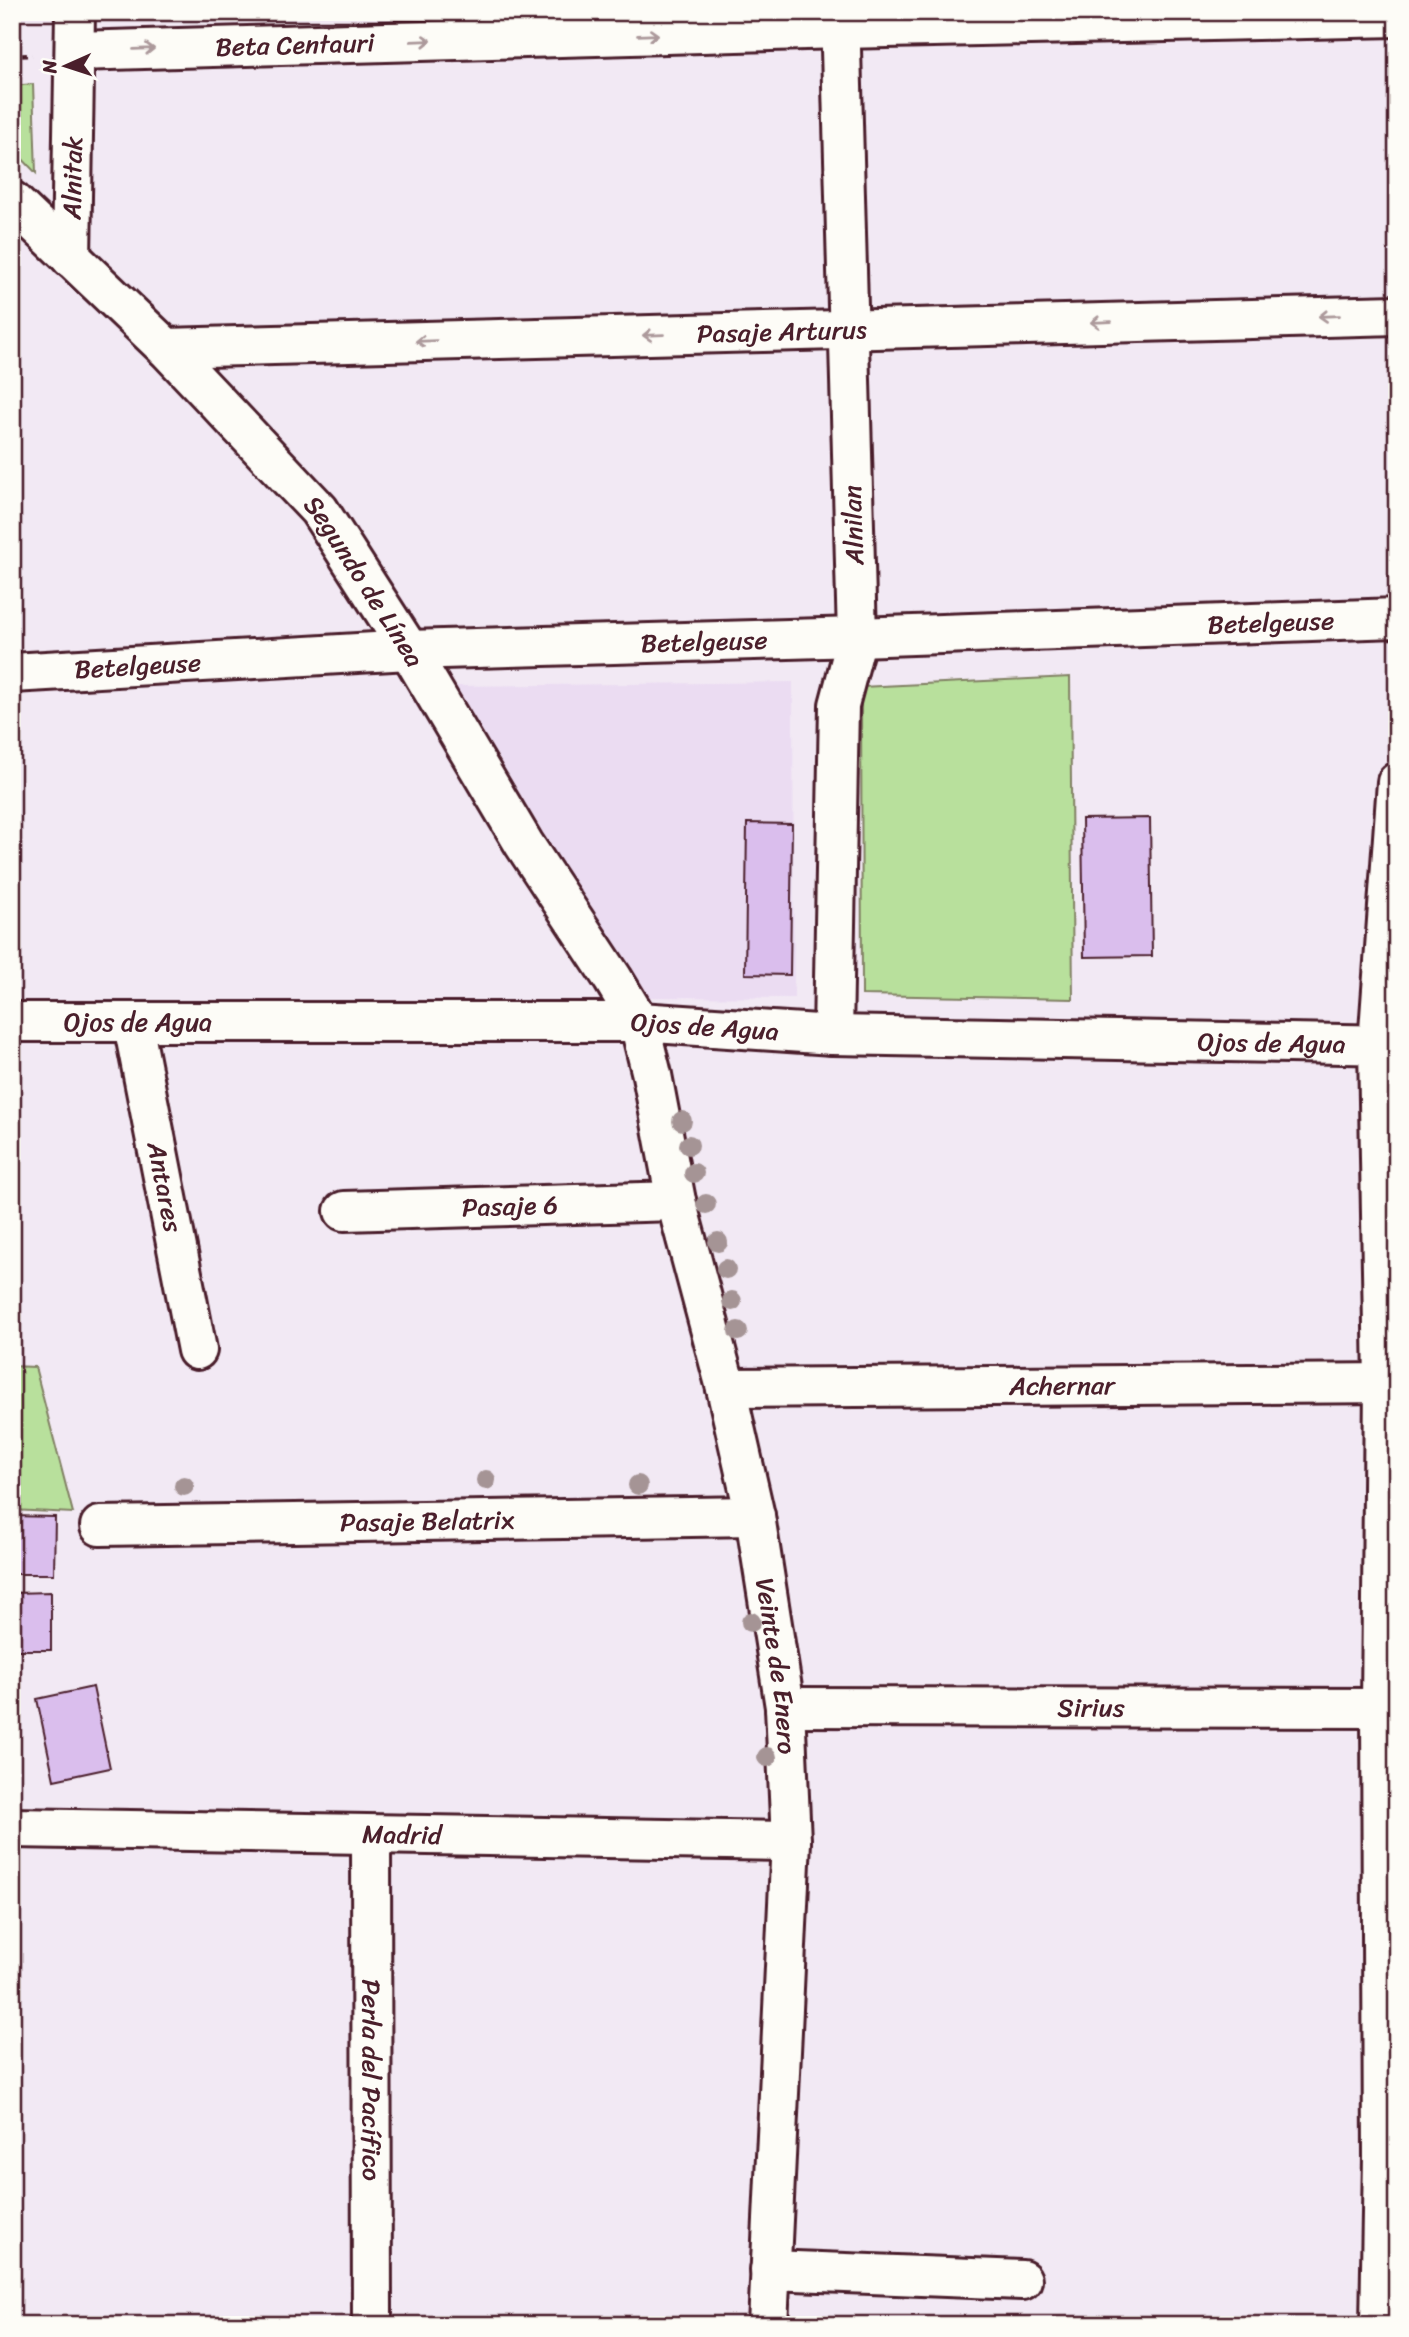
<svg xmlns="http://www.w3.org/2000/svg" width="1409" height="2337" font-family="Sriracha,sans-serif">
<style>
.built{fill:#ebdcf2}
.green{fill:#b8e09c;stroke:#818064;stroke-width:2}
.building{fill:#dabeed;stroke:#4a1f2b;stroke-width:2}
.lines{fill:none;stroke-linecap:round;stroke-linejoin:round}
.minor-casing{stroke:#4a1f2b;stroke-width:44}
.major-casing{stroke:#4a1f2b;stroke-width:44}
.path{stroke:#4a1f2b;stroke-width:4.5;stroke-dasharray:5 5;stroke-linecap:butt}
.minor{stroke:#fdfcf7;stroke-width:38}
.major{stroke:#fdfcf7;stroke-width:38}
.tree{fill:#a59495}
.oneway{stroke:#ac999b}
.labels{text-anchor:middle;stroke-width:5;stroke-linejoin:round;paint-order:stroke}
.street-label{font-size:26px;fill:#4a1f2b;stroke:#fdfcf7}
</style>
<rect width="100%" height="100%" fill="#f2e9f4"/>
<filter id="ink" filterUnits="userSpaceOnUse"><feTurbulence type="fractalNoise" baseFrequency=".0143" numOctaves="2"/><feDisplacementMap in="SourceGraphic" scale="14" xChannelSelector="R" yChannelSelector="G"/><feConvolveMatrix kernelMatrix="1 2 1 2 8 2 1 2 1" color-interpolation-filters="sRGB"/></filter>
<g filter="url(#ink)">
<path class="built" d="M793,682L794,998L641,997L456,686Z"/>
<path class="green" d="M33,84L36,173L12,148V86Z
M1070,677L1073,999L862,995L861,687Z
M12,1366L35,1367L73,1513L12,1510Z"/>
<path class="building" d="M1150,818L1152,956L1084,957L1082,819Z
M747,823L792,824L790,975L745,974Z
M12,1516L55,1517L54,1574H12Z
M51,1592V1650H12V1593Z
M93,1687L110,1768L54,1780L37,1699Z"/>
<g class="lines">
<defs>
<g id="minor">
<path id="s1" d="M76,51L840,29L1397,17"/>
<path id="s2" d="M71,258L75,12"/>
<path id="s3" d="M166,348L1397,315"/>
<path id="s4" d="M12,673L409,650L857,637L1397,618"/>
<path id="s5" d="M12,1022H639L833,1035L1397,1045"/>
<path id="s6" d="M133,1024L197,1350"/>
<path d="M833,1035L839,705L857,637L840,12"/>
<path id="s7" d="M344,1211L676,1201"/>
<path id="s8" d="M726,1388L1397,1383"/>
<path id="s9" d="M100,1526L755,1516"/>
<path id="s10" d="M785,1707L1397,1708"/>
<path id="s11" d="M12,1828L791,1841"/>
<path id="s12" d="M371,1835L372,2325"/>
<path d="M770,2270L1022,2280"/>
<path d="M1380,2325L1383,2157L1381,1708L1384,1383L1378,1045L1397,782"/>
</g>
<g id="major">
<path id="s13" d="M12,201L166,348L319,510L409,650L524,844L613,979L639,1022L652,1075L676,1201L726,1388L755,1516L785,1707L791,1841L768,2325"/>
</g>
</defs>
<use href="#minor" class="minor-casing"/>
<use href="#major" class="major-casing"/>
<path class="path" d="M12,56L32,55"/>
<use href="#minor" class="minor"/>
<use href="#major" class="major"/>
</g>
<g class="tree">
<circle cx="682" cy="1121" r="10"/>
<circle cx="689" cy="1145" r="10"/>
<circle cx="694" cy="1173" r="10"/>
<circle cx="706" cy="1204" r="10"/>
<circle cx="718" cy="1242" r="10"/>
<circle cx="726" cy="1269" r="10"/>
<circle cx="732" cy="1301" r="10"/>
<circle cx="738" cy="1331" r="10"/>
<circle cx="486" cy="1480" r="10"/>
<circle cx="638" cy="1485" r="10"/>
<circle cx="184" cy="1486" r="10"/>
<circle cx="751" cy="1622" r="10"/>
<circle cx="767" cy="1757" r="10"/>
</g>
<defs><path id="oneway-shaft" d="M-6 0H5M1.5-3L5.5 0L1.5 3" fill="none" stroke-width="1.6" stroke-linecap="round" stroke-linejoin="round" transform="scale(1.75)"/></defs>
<g class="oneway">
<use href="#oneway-shaft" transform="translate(648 35) rotate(-2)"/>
<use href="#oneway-shaft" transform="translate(421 41) rotate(-2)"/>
<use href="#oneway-shaft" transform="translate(144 49) rotate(-2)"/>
<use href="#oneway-shaft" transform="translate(1329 316) rotate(178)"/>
<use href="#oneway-shaft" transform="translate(1101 322) rotate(178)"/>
<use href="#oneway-shaft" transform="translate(653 335) rotate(178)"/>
<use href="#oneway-shaft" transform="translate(426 341) rotate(178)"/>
</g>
</g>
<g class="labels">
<g class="street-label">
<text dy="9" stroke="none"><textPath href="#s1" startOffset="219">Beta Centauri</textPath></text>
<text dy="9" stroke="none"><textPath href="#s2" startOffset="80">Alnitak</textPath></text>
<text dy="9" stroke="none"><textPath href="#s3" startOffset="616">Pasaje Arturus</textPath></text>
<text transform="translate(853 525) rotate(-92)" y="9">Alnilan</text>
<text dy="9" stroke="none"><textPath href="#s13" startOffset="520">Segundo de Línea</textPath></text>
<text dy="9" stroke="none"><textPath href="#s4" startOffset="1260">Betelgeuse</textPath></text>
<text dy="9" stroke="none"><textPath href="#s4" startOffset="693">Betelgeuse</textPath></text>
<text dy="9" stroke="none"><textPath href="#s4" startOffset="126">Betelgeuse</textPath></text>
<text dy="9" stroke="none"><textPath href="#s5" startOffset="126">Ojos de Agua</textPath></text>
<text dy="9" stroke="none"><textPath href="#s5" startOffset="693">Ojos de Agua</textPath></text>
<text dy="9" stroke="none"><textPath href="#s5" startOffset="1260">Ojos de Agua</textPath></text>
<text dy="9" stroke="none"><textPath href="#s6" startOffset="166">Antares</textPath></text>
<text dy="9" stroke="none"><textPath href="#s7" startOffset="166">Pasaje 6</textPath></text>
<text dy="9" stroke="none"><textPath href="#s8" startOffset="336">Achernar</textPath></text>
<text dy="9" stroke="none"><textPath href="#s9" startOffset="327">Pasaje Belatrix</textPath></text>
<text dy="9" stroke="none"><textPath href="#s13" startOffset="1699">Veinte de Enero</textPath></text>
<text dy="9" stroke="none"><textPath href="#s10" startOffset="306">Sirius</textPath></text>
<text dy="9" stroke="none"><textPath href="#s11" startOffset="390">Madrid</textPath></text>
<text dy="9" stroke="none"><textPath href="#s12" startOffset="245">Perla del Pacífico</textPath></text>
</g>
</g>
<rect width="1409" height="2337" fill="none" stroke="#fdfcf7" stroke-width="42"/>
<rect x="21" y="21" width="1367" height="2295" fill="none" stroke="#4a1f2b" stroke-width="2.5" filter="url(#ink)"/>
<g transform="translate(66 66) rotate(267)" stroke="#fdfcf7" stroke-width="5" paint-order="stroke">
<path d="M0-5L12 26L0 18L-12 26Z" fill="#4a1f2b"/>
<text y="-10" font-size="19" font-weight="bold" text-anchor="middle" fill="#4a1f2b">N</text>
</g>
</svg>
